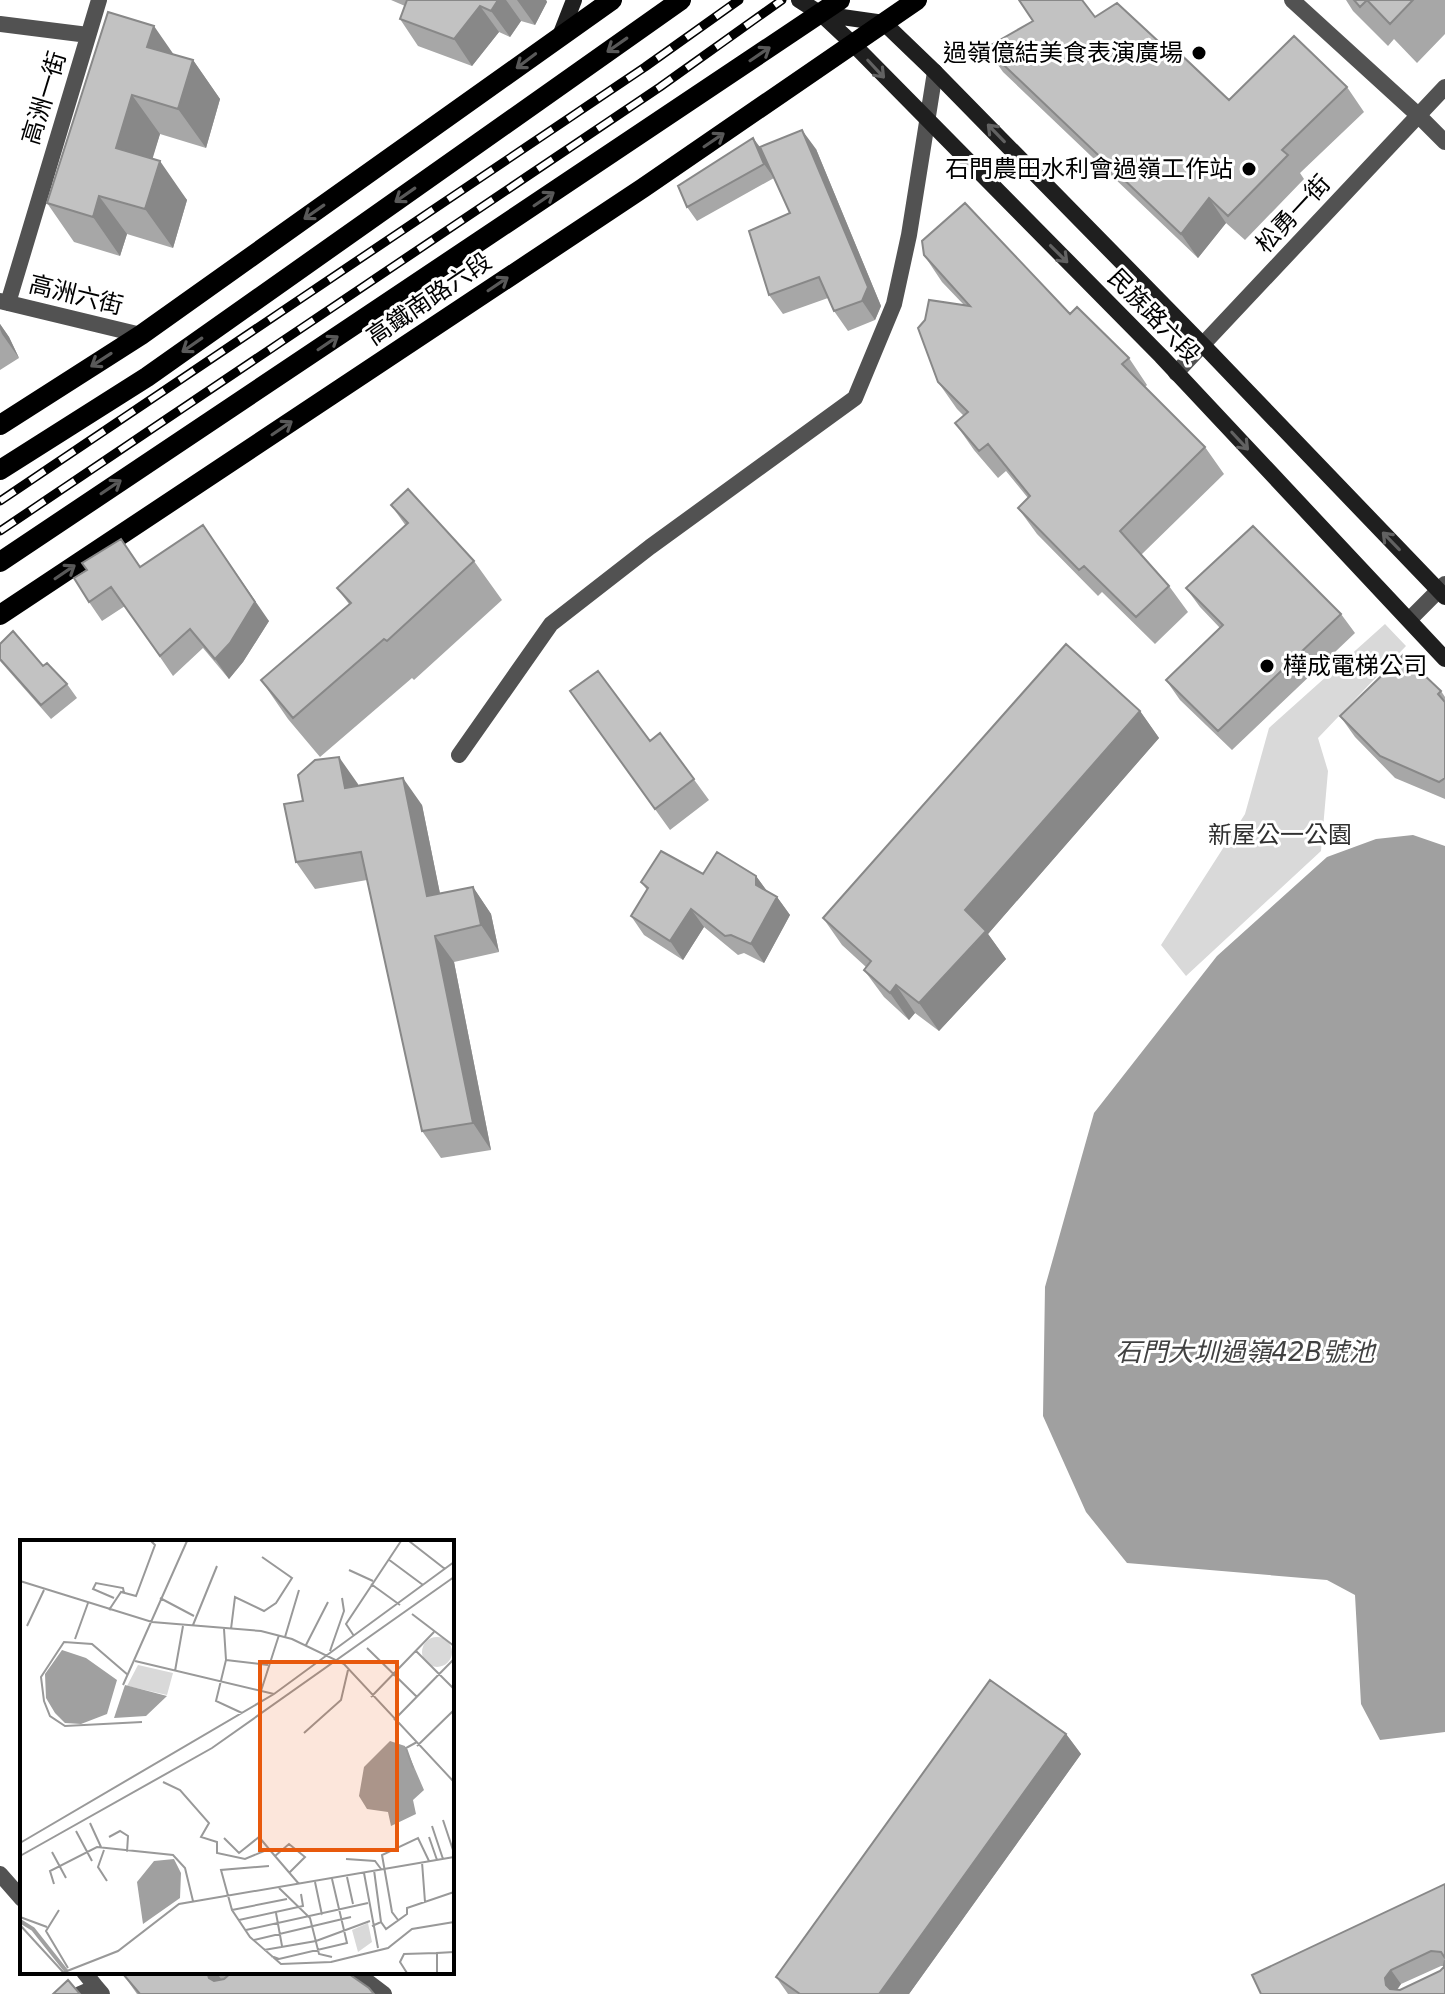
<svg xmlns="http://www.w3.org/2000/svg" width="1445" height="1994" font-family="'DejaVu Sans','Noto Sans TC',sans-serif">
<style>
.green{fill:#d9d9d9}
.water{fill:#a0a0a0}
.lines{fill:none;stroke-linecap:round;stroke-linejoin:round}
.service{stroke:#525252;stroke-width:16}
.minor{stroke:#525252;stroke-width:16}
.secondary{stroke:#1f1f1f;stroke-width:16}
.primary{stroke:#000;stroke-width:20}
.rail-casing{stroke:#000;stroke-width:9}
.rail{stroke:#fff;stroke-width:6;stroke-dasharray:18;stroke-linecap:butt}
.wall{fill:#a7a7a7;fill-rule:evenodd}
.shaded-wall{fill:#888}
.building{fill:#c2c2c2;stroke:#888;stroke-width:2}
.oneway{stroke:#595959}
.oneway2{stroke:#626262}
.poi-dot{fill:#000;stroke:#fff;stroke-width:3}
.labels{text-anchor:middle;stroke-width:6;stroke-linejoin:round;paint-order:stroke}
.poi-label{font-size:24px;fill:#000;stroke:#fff;text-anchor:end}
.street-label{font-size:24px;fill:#000;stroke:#fff}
.park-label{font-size:24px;fill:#303030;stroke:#fff}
.water-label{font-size:26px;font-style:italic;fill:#414141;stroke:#fff}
.inset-river{fill:none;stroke:#a0a0a0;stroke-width:4}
.inset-road{fill:none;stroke:#999;stroke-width:2}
.view{fill:#e8590c;fill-opacity:0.15;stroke:#e8590c;stroke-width:4}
.inset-edge{fill:none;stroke:#000;stroke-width:4}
</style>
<rect width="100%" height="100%" fill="#fff"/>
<path class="green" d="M1385,624L1406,646L1318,738L1328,771L1321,851L1186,976L1161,945L1245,814L1269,728Z"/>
<path class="water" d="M1413,835L1445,846V1732L1380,1740L1361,1704L1355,1595L1327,1580L1127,1563L1086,1512L1043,1416L1045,1287L1094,1113L1217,956L1327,857L1376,839Z"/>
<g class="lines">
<path class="service" d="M459,755L551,624L650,547L855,398L894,304L909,235L935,72
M0,1874L22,1899
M84,1972L96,1987
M355,1972L384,1994
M80,1994L96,1987L102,1994"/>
<path class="minor" d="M1292,0L1418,115L1445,142
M0,24L88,35
M0,301L141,335
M8,303L99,0
M1176,373L1445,87
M1409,620L1445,584"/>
<path class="secondary" d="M799,0L821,14L853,44L1161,356L1445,659
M821,14L884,23L935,72L1203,345L1445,597
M560,36L574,0"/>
<path class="primary" d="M0,425L141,335L612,0
M0,470L147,377L681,0
M0,562L840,0
M0,615L643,188L917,0"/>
<defs>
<path id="rail" d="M0,501L645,67L739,0
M0,531L660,87L782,0"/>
</defs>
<use href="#rail" class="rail-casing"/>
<use href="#rail" class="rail"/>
</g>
<path class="wall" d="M391,0H546L547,2L535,25L521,21L510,37L499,32L472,66L418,46L400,19L405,6Z
M1346,0H1445V34L1417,63L1394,39L1388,46L1353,11Z
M108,12L173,54L193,60L220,99L206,148L160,134L152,158L187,200L173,248L127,234L120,256L74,242L47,203Z
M1095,17L1172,54L1229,100L1347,87L1364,112L1300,173L1304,179L1245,240L1226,223L1198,258L1003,72L986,48L1033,21Z
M753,138L760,147L816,149L881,306L875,320L848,331L834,311L828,298L783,314L769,295L790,213L774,178L697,221L687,207Z
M924,255L1070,314L1129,358L1147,385L1145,387L1205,447L1224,474L1141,555L1169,586L1188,612L1155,644L1102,592L1098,596L1037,534L1018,508L1028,498L1006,471L998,478L974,450L955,423L964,416L957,409L938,382L964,305L942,282Z
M0,324L9,337L19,358L0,370Z
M391,505L474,561L502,600L414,680L412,678L320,757L288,719L261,680L349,604L337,588L406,526Z
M140,567L269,621L243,662L229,679L203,648L173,676L125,606L102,621L89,602Z
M1186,588L1341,614L1355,633L1232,750L1180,700L1166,680L1220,628L1200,607Z
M0,644L43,666L67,684L77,698L51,719L0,661Z
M570,691L650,741L660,733L709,800L670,830Z
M1441,691L1445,697V799L1395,778L1355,737L1340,716Z
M1140,711L1159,738L988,934L1006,959L939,1031L915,1013L909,1020L884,997L864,970L866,967L842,945L823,918Z
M358,784V786L422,805L440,894L473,887L491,914L499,952L454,962L491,1150L441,1158L422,1131L367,880L315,889L296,862Z
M703,874L756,876L767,891L777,897L790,915L764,963L744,953L738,955L704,927L683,960L644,935L631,916L647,890L641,882Z
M1066,1734L1081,1754L909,1994H788L776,1977Z
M1445,1884V1994H1261ZM1441,1966H1444V1967L1440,1971L1400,1990H1397L1401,1984Z
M126,1972H346L374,1994H137L123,1974Z"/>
<path class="shaded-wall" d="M498,0H506L521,21L510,37L491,11Z
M517,0H546L547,2L535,25Z
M480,6L499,32L472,66L454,39Z
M154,26L181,65L147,47Z
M193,60L220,99L206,148L178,109Z
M132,95L160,134L144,187L116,148Z
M802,130L816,149L881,306L875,320L862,301Z
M753,138L763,152L774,178L764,164Z
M160,161L187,200L173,248L145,209Z
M99,196L127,234L120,256L93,217Z
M1209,198L1226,223L1198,258L1181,234Z
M0,324L9,337L19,358L2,334L0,329Z
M203,525L269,621L243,662L229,679L215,659Z
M1140,711L1159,738L988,934L1006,959L939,1031L919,1003L965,910Z
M339,757L358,784L364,815L345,788Z
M403,778L422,805L446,923L427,896Z
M756,876L769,894L756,885Z
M473,887L491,914L499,952L481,925Z
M777,897L790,915L764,963L751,944Z
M691,909L704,927L683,960L670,941Z
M435,936L454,962L491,1150L473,1123Z
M896,985L915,1013L909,1020L890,993Z
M1066,1734L1081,1754L909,1994H879Z
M1391,1970L1401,1984L1395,1992L1396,1994L1386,1985L1385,1978Z
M207,1972H216L226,1986L209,1978Z"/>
<path class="building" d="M407,0H498L491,11L480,6L454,39L400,19Z
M1019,0H1082L1095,17L1117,3L1172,54L1176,50L1229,100L1294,36L1347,87L1282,150L1288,155L1228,216L1209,198L1181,234L986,48L1033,21Z
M1354,0H1413L1390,24L1367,0L1360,7Z
M108,12L154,26L147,47L193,60L178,109L132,95L116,148L160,161L145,209L99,196L93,217L47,203Z
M802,130L868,287L862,301L834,311L819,277L769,295L749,231L790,213L760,147Z
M753,138L764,164L687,207L678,186Z
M965,203L1070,314L1077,307L1129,358L1122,364L1205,447L1120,531L1169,586L1136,617L1084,566L1079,570L1018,508L1030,496L988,444L979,451L955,423L968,412L938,382L918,328L925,320L929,300L970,306L924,255L922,241Z
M408,489L474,561L387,641L384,639L293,718L261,680L351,603L337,588L408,523L391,505Z
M203,525L255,602L230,643L215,659L190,629L160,656L111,587L89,602L74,578L87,570L82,563L121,539L140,567Z
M1253,526L1341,614L1218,731L1166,680L1223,625L1186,588Z
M13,631L43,666L47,663L67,684L41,705L0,659V644Z
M1066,644L1140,711L965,910L986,931L919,1003L896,985L890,993L864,970L871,961L823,918Z
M1403,655L1441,691L1438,694L1445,702V778L1439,782L1380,756L1340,716Z
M598,671L650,741L660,733L694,779L655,809L570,691Z
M339,757L345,788L403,778L427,896L473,887L481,925L435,936L473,1123L422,1131L361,852L296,862L284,804L303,801L298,775L315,760Z
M661,851L703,874L717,852L756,876V885L777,897L751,944L731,935L725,936L691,909L670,941L631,916L648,888L641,882Z
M990,1680L1066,1734L879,1994H800L776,1977Z
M1445,1884V1958L1441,1952L1431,1951L1391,1970L1385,1978L1386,1985L1390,1989L1400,1990L1440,1971L1444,1967L1445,1960V1994H1261L1252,1975Z
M126,1972H207L209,1978L214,1981L224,1979L232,1972H346L369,1988L374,1994H140L123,1974Z
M68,1980L80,1994H53Z"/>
<defs><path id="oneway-shaft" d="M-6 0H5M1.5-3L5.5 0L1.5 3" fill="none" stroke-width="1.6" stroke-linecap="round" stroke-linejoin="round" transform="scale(2)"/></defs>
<g class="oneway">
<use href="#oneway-shaft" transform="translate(617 45) rotate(145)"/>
<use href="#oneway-shaft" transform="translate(760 54) rotate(-34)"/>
<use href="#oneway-shaft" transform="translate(526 61) rotate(143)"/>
<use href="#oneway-shaft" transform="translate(714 140) rotate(-34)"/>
<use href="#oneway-shaft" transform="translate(405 195) rotate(145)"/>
<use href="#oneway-shaft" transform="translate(544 199) rotate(-34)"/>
<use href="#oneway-shaft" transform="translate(314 212) rotate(145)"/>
<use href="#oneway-shaft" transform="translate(498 284) rotate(-34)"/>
<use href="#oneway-shaft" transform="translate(328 343) rotate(-34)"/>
<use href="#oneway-shaft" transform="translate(192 345) rotate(145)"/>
<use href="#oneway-shaft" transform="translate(101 360) rotate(147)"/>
<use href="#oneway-shaft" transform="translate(282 428) rotate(-34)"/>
<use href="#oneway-shaft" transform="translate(111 487) rotate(-34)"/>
<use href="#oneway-shaft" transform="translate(65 572) rotate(-34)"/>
</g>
<g class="oneway2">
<use href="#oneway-shaft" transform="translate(876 69) rotate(47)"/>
<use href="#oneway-shaft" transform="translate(996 133) rotate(-134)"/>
<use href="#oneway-shaft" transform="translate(1059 254) rotate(45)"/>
<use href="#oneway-shaft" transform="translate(1240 441) rotate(47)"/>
<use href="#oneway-shaft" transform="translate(1391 541) rotate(-134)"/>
</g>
<g class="poi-dot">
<circle cx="1199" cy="53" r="8"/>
<circle cx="1249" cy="169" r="8"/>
<circle cx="1267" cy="666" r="8"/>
</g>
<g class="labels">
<g class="poi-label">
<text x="1183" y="61">過嶺億結美食表演廣場</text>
<text x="1233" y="177">石門農田水利會過嶺工作站</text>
<text x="1283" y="674" text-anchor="start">樺成電梯公司</text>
</g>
<g class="street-label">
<text transform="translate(44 98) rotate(-73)" y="8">高洲一街</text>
<text transform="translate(1293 214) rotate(-47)" y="8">松勇一街</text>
<text transform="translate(76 295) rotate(14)" y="8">高洲六街</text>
<text transform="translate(429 299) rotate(-34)" y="8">高鐵南路六段</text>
<text transform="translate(1154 316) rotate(46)" y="8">民族路六段</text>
</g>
<g class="park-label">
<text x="1280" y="843">新屋公一公園</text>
</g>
<g class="water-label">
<text x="1245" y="1361">石門大圳過嶺42B號池</text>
</g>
</g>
<g transform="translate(20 1540)">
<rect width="434" height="434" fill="#fff"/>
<path d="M402 112a15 15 0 1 1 30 0a15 15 0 1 1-30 0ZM118,125L153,133L147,155L107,146ZM348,383L352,402L338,412L332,390Z" fill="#d9d9d9"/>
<path d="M42,110L66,118L97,140L87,174L61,184L45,183L35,173L26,158L25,134ZM105,145L147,156L126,176L94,178ZM370,201L385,206L404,250L393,260L396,274L371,286L368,272L347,269L339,256L344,227ZM154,319L161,333L160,358L123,384L117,342L134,321Z" fill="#a0a0a0"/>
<path class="inset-river" d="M0,381L13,389L47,432"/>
<path class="inset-road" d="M389,1L425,29M368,19L403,45M329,30L353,41M0,41L132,82L241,91L272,99L324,124L434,242M351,44L380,65M94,58L73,49L76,43L103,48L104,53M140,58L174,76M89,70L101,52L116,56L135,5L131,1M392,74L434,106M173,85L197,26M7,86L24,50M204,89L206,120L196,161L222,173M211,89L215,57L244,71L256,63L272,38L242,17M334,96L326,84L381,1M265,97L279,50M55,99L68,63M286,105L308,62M347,108L397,157M310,111L324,71L322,58M396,111L434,149M206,120L248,125M115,121L254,154M155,131L163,86M108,135L72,104L44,102L21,137L24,161L30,176L45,186L122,182M103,145L167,1M241,151L259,95M351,157L414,92M374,180L434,119M284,193L321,160L328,130M397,206L434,170M393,228L386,208L397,202M143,242L160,250L189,283L181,297L197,302V313L225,319L249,309L279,344M423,280L434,313M70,283L81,307M412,286L423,319M56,291L72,321M89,297L100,291L108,296L107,312M409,297L417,320M204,298L219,313L239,297L249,309M0,303L254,154L434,22M84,310L78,327L87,341M32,312L46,338M0,316L192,208L434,37M255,316L269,304L285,317L270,332M326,319L355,321L361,329M402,322L405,362M249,326L201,330L212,370L230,397L261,424L311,422L368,408L392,389L434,382M354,330L361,382M344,333L358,408M327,337L333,364M295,342L302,375M34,344L30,331L77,307L153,315L165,328L173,361M259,348L290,378L299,414L312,417M39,370L26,391L48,428M212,370L267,359M256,373L262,406M0,377L27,387M219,380L283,366L281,354M378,380L372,372L362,315L398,298L409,321M0,385L43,432M352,386L361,382L366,389L387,374V368L434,352M226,390L348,363M234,400L331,377M244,410L296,401L350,381M251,416L259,419L327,403L312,339M42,433L98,411L159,364L434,317M387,433L380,422L384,414L417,413M417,433V413L434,412"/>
<path class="view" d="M240,122H377V310H240Z"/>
<rect width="434" height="434" class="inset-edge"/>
</g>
</svg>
